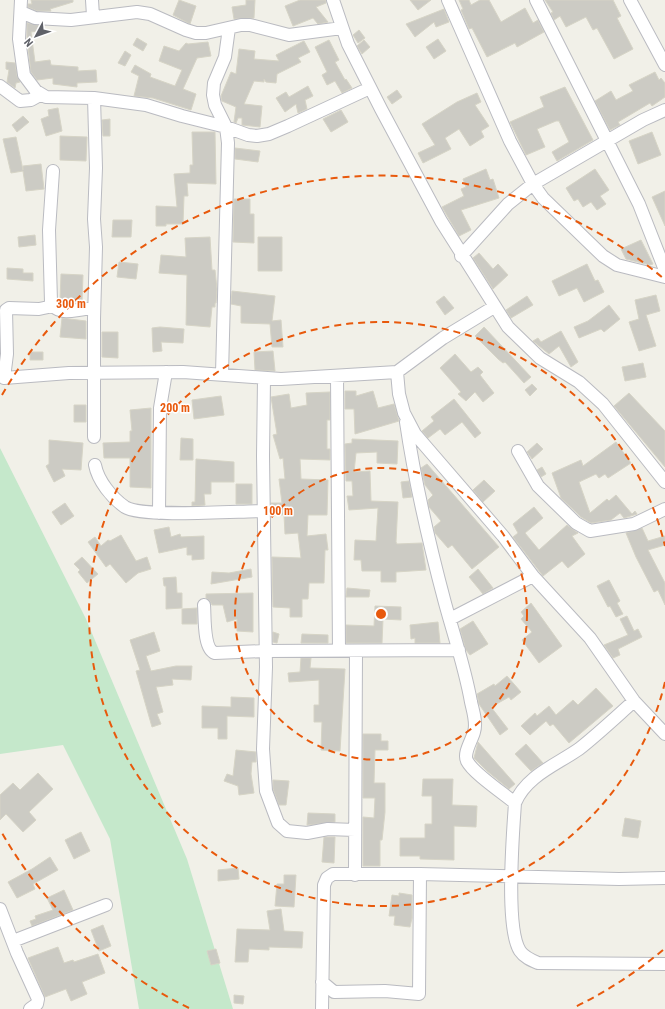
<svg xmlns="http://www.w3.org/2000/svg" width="665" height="1009" font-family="'Roboto Condensed',sans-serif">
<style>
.green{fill:#c5e8cb}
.building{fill:#cccbc4;stroke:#d6d4c6}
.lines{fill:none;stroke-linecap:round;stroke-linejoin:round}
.minor-casing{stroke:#babbc1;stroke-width:14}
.minor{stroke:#fff;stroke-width:12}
.ring{fill:none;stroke:#e8590c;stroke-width:2;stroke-dasharray:7 5}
.centre{fill:#e8590c;stroke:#fff;stroke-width:2}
.ring-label{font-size:12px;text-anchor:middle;font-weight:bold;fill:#e8590c;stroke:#fff;stroke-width:3;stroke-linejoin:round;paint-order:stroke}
</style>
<rect width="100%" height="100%" fill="#f1f0e8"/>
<path class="green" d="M0,448L86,619L187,859L233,1009H139L110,839L63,745L0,754Z"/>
<path class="building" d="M31,0H73V2L50,9L51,11H37L28,7V4H32Z
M179,0L196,6L190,24L173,15Z
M246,0H255L254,18L234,19L232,7L246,5Z
M300,0H326V3L316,7L328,22L318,24L313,18L293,26L285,6Z
M410,0H431L418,10Z
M459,0H469L471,5L480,0H489L501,22L525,8L533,23L538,20L544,32L517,47L515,43L487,57L472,28L469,29L461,10L463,9Z
M545,0H613L621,16L617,18L633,49L614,59L597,28L593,30L586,17L566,27L560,16L554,20L551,13L553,12Z
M444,9L449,22L436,27L434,22L415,37L406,24Z
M27,23L43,26L44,30L31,32L35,62L50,60L51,65L78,67V71L96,70L97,82L77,83V87L53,84V78L37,80L31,72L27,39Z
M359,30L365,38L358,43L353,35Z
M137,38L147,44L143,51L133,45Z
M438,39L446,51L434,59L426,47Z
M329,40L339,60L335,62L345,80L346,79L352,88L342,93L335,81L327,85L322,75L327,72L315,47Z
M364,40L370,47L362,54L357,46Z
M304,41L310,52L298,58L301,62L277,74L276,83L266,82L264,79V82L254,81L244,104L262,106L260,127L242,125V118H238L236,123L234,122L236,107L222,101L221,96L231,72L236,74L239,49L255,51L254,59L279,61L276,55Z
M208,42L211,56L197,58L183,89L196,94L191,110L153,98L134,96L139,76L131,72L135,65L151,74L150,77L175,86L182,70L159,61L164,46L179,51L186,43L188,44Z
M125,51L131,55L125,66L118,63Z
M6,62L15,63L17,76L20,82L16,83L15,88L7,82L9,70L6,69Z
M655,72L659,80L661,78L665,83V97L652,106L650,103L618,122L620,125L610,130L595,101L611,91L616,100L633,91L629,85Z
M308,86L313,96L305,100L307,109L298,113L296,104L285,112L276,98L286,92L289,97Z
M565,87L593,140L557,161L552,152L569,142L559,121H556L537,129L545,147L526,155L510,122L544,107L540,97Z
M397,90L402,97L392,104L387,97Z
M477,93L481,102L475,105L489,126L481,131L484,137L470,146L459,129L445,138L451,149L423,163L418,153L435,145L422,124L457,102Z
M58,108L62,131L46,136L41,119L49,116L48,110Z
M341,110L348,122L331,132L323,119Z
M23,116L29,122L17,132L12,125Z
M110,119V136H103L102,120Z
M192,132H215L216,184L187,183L188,196H184L183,224H166V226H156V206L177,207L174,174L190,173V165H193Z
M652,132L661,155L638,164L629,141Z
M60,136L87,137L86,161L60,160Z
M16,137L23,170V166L41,164L44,189L26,191L23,171L11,173L3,139Z
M235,148L260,151L258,162L235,159Z
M486,169L490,180L493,179L499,198L461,210L471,230L459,236L442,207L464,196L461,189L466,187L463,179Z
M595,169L609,190L600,196L606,204L597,210L591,202L583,207L578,199L574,201L566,188Z
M665,191V226L652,197Z
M234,199H250V214H254V243L233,242Z
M113,220H132L131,237H112Z
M35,235L36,245L19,247L18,237Z
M210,237L212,270H215L217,289L216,303H215V307H212L210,327L186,325L187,275L159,273L161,255L186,257L185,238Z
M258,237H282V271H258Z
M641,240L653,264L650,265L626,259L621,249Z
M479,253L493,269L498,264L508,275L493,289L473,258Z
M119,262L138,264L136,279L117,277Z
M587,264L595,281L598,280L604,292L584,302L577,288L559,296L552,281Z
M7,268L23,269V273H33V281L7,279Z
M61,274L83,275L82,302L60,301Z
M232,291L275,296L272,321L281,320L283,347H272L270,324L241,323V306L231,304Z
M656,295L660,311L646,315L656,346L639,351L629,322L639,319L635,300Z
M444,296L454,308L445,315L436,302Z
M527,296L533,305L511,318L506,310Z
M609,305L620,319L604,332L601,329L579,338L574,327L588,321Z
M62,318L86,321V339L60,337Z
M160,327L184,329L183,343L161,342L162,351L153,352L152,328Z
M484,327L531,377L524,383L505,362L503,363L498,359L475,336Z
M561,331L578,362L571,367L559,346L549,354L533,341L538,338L541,342Z
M102,332H118V358L102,357Z
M273,351L275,371L255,370L254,352Z
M30,352H43V360H30Z
M455,354L471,372L478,367L483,372L480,375L494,393L483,402L475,392L466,401L458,394L461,392L440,368Z
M643,363L646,377L625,381L622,367Z
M532,384L537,389L530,396L525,390Z
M345,391H356V396L373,391L378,408L394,404L399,421L355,434L354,409H345Z
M330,392V420H327V449H330V460L300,459L301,479L328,480L327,515H308L307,536L326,534L328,550H325L324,583H309L308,599H302V617H290V608L273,607L272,557L301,558L298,533L285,534L284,515L271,514V503H282L279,479H285L283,458L280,459L273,435L277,434L271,397L289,394L291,408L307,405L306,393Z
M629,393L665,431V467L614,406Z
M221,396L224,415L194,419L192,400Z
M454,399L481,433L475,438L462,422L445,435L440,429L428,438L422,431L434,421L431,417Z
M74,405H86V422H74Z
M151,408V488L130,487V458H104L103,443L130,442V431H132L130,410Z
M181,438L193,439V460H180Z
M352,439L398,441L397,464L377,463V452L356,453L354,472L370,471L371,501L398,502L396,542L397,544L422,543L426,570L396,572V582H381V571H362L361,560H354L355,540L376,541L378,508L349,510L347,496H353L352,481H346L345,444L352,443Z
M49,440L83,443L81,470L62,469L65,476L54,482L46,466L49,464Z
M616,442L631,463L608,478L605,474L599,478L596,474L579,482L590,513L607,499L609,501L616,495L632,514L635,511L637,514L624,518L620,513L611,520L591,523L581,517L561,498L552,473L581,460L583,466Z
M537,443L543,449L532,459L527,452Z
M196,459L234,462V482H211V494H204L205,505L192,506V502H195Z
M427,464L499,547L472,569L452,545L448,548L435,533L434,527L441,521L429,507L428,500L433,495L425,485L421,468Z
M542,467L546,474L541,477L537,470Z
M484,480L495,491L483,502L473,490Z
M409,481L412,497L403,498L401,482Z
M236,484H252V504H236Z
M65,503L74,516L61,525L52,512Z
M534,507L543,518L525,533L539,550L567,525L578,533L572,536L585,554L568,568L562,561L543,576L513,537L518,533L513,524Z
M169,527L171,537L180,534L181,537L204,536V559L192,560V555H187V547L159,553L154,530Z
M642,528L648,541L665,536V545L648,550L665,583V605L658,590L654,592L636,557L626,533Z
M121,535L136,561L147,557L151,569L138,573L126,583L110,564L106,567L88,542L95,537L101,546L108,540L110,541Z
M82,557L98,574L87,583L78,572L80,570L74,564Z
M251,569L252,577L211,584L212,572L229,573Z
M478,569L493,588L483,594L469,577Z
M176,577L177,593H182V608L166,609V586H164L163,578Z
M609,580L620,601L617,603L623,614L616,617L610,606L608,607L597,586Z
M347,588L370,590L369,597H346Z
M253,593V632L237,631V619L227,622L223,605H212L210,601L206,598V594Z
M531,603L562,646L539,663L522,640L532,632L521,619L524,616L521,612Z
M375,606L401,607V620L383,619L382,643H346V625L374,626Z
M197,608V624H182V609Z
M627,616L634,631L638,629L642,637L618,649L620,655L613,658L604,645L628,635L620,619Z
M473,621L488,644L470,655L466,650L460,629Z
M438,622L440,643H415V638L411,639L410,625Z
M154,632L160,651L146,656L151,671L176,666H192L191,680L172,679L173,685L156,687L163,712L157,714L161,724L152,727L136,671L140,670L130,640Z
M273,632L279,634L277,643L273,642Z
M302,634L328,635V643H301Z
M301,658H311L310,668L345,669L340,751L321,750L322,722H314V705H319V680L289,682L288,673L300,672Z
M507,676L521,692L511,700L509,697L491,707L508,729L500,735L479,704L477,694L494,684L495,686Z
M596,688L613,706L569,743L553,724L550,726L546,721L530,735L521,726L535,713L537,716L549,706L556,715L573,700L578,705Z
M231,697L254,698V717L227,716V739H218V728H202V706L231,707Z
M363,734H381V741H388V750H375L374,783H385V812L382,840H380V866H363V817L374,818L375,798H363Z
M478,742L515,784L509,789L487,771L474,758Z
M526,744L543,763L531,771L515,754Z
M236,750L256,752V762H252L251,774L254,793L239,795L238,786L224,781L227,774L233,776Z
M38,773L53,789L29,812L36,820L23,832L6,814L0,820V795L13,783L20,790Z
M423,779H453L452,805L477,806L476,827L454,826V860L420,859V856H400V838H425V824H432V796H422Z
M273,780L289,781L286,805H279L273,789Z
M308,813L335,814V822L307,825Z
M625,818L641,821L638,838L622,836Z
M81,832L90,851L74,859L65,840Z
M324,837H335L334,863L322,862Z
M50,857L58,870L33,884L35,889L17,898L8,882L32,869Z
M238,868L239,879L218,881V870Z
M284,875H296L294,907L275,906L277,884H284Z
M64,890L73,910L32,926L30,921L36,919L35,916L53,910L47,898Z
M399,893L412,895V918L410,927L394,925L395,916H389L392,895L399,896Z
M281,909L284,931L303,932L302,948L269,947V950L249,949L248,962H235L237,929L270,930L267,911Z
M103,925L111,946L99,951L91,930Z
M58,947L64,963L73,960L74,962L98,954L105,973L82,982L87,994L71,1001L66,989L45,997L28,958Z
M216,949L220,963L211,965L207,951Z
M234,995L244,996L243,1004L234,1003Z"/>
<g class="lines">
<defs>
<path id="minor" d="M21,0L19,39L24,75L36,91L46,97L94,98L146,105L182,116L226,127L248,135L257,136L269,134L288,126L370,88
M92,0L93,16
M333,0L348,44L381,109L441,221L508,327L540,358L579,382L603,404L665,482
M448,0L510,141L533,184L543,198L603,256L617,265L665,277
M536,0L639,204L665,270
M630,0L665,65
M21,12L35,18L71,20L137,12L150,14L186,30L196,33H206L241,25H250L289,35L342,28
M0,86L20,101L31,100L40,95
M53,171L49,230L51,302C59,319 79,307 94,309
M461,256L508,204L533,184L643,120L665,110
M53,306L39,309L9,308L6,310L7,354L4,378L69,373L183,372L281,379L397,372L443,338L494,307
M397,372L399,394L404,413L415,434L503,536L533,576L590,638L634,701L665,734
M222,374L228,143L226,127L215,105L213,95L214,83L225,57L229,28
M337,376L339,651
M264,379L263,456L266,667L263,749L266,791L278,823L287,831L307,833L328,829L355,830
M406,422C415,483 429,543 445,603C454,636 465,668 471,702C473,711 477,723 474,732C472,740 463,753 467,761C473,773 503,793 515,803
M94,437V319L96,247L94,219L96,168L94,98
M518,451L538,486L576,523L590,531L634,524L665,509
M95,465C98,481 112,498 125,507C142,518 239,511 264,511
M159,513L160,408L166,372
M204,605C205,616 203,649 215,653L265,651L459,650
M450,619L533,576
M634,701C616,717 598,734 579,749C556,765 526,776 515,803C513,833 505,928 520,951C524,957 531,960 538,963L665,964
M355,875L356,651
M0,909L17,953L38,999L37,1004L30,1009
M13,941L106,905
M322,982L334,992L385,991L419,994L420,874
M322,1009L324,885L327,878L333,874H420L619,879L665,878"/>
</defs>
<use href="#minor" class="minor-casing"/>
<use href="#minor" class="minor"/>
</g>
<g class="ring">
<circle cx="381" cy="614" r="146"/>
<path d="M665 682A292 292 0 1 1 665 546"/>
<path d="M663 950A438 438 0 0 1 573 1008M189 1008A438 438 0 0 1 2 833M2 395A438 438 0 0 1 663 278"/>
</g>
<circle cx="381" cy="614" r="6" class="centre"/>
<g class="ring-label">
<text x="71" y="308">300 m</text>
<text x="175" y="412">200 m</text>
<text x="278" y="515">100 m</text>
</g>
<g transform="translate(36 36) rotate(229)" stroke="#ffffff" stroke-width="3" paint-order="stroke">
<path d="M0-3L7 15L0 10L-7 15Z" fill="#5f6168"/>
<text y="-6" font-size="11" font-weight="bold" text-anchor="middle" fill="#5f6168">N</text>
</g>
</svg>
